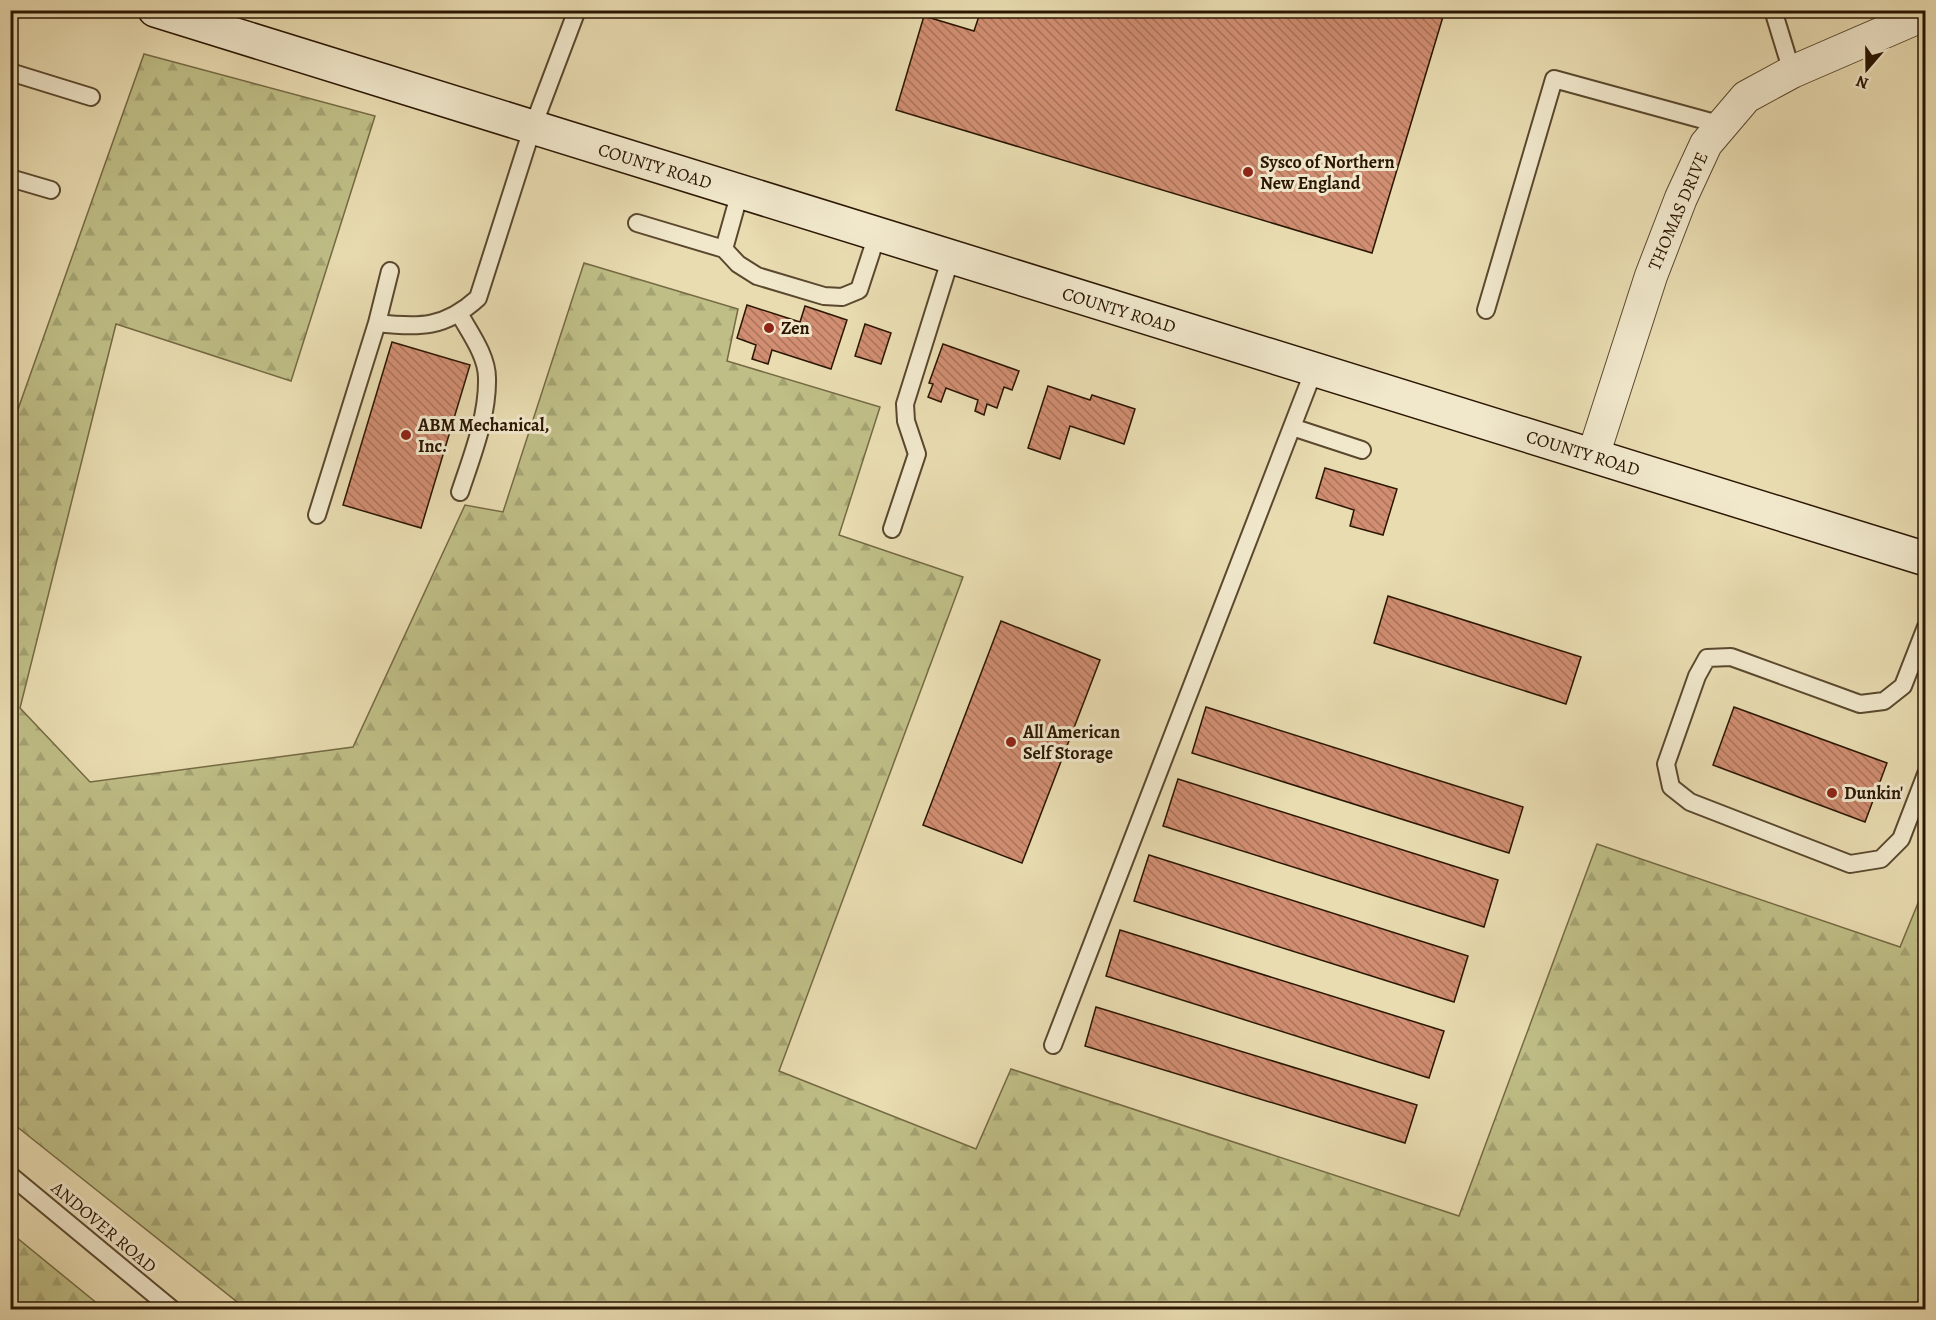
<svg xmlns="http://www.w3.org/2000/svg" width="1936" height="1320" font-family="Alegreya,serif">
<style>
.forest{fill:url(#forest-firs);stroke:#756a44;stroke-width:1.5}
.building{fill:url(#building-back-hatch);stroke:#2b1602;stroke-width:1.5}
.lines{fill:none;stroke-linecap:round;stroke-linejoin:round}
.service-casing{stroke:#5a482e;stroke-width:20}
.minor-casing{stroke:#5a482e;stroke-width:34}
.secondary-casing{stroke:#2b1602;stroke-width:36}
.service{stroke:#f1e8cc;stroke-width:16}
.minor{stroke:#f1e8cc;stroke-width:32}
.secondary{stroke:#f1e8cc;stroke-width:33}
.poi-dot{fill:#8f2418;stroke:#f1e8cc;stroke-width:2}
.labels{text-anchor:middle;stroke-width:6;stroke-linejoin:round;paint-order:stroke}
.poi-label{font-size:18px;font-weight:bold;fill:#2b1602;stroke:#f1e8cc;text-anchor:start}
.street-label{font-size:18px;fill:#2b1602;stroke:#f1e8cc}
</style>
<defs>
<pattern id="forest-firs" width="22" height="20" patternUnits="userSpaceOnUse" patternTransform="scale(1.5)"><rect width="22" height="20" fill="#bfbe86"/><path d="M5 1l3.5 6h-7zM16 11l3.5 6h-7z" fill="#a4a372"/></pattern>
<pattern id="building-back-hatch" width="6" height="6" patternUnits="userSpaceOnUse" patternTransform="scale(1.5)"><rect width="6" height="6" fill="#d18e72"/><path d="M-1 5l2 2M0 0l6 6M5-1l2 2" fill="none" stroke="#aa735b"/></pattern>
</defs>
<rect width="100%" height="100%" fill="#e9dcb1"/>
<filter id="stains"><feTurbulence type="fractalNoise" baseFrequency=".00333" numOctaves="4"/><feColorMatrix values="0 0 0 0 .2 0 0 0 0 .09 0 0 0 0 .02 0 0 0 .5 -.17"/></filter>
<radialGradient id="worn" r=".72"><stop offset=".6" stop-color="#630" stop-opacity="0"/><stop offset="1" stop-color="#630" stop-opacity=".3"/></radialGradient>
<path class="forest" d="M144,54L375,116L291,381L116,324L20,708L90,782L353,747L465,505L503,512L584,263L738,309L727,361L880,407L839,535L963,577L779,1071L976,1149L1011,1069L1459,1216L1597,844L1900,947L1925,886V1309H246L11,1122V429Z
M10,1233H11L104,1309H11Z"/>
<path class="building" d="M981,10H1445L1372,253L896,110L924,16L974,31Z
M747,305L800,322L805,306L847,320L831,369L772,350L768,364L752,359L756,345L737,338Z
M865,324L891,333L881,364L855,356Z
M392,342L470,365L421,528L343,505Z
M943,344L1019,371L1012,390L1004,387L997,408L987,404L984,415L975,411L978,400L946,388L941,402L928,397L933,384L929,383Z
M1048,386L1090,400L1092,395L1135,409L1124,444L1070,426L1060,459L1028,448Z
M1325,468L1397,489L1383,535L1350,526L1354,510L1316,498Z
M1388,596L1581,657L1566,704L1374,643Z
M1001,621L1100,660L1022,863L923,825Z
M1206,707L1523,807L1509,853L1192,753Z
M1734,707L1887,763L1865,822L1713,765Z
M1178,779L1498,880L1484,927L1163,826Z
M1149,855L1468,956L1454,1002L1134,901Z
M1120,930L1444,1031L1429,1078L1106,976Z
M1096,1007L1417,1105L1405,1143L1085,1046Z"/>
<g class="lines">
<defs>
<path id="service" d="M1773,10L1792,72
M10,72L91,97
M10,178L51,190
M740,192L724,249L738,264L757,276L824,296L842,297L859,290L877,235
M637,223L724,249
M1486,310L1554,79L1722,125
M460,315C470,333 487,356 487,378C488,416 472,456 460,492
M377,323C420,328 445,328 478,298L532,129L577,10
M1292,427L1362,450
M317,515L377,323L390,271
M892,529L917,454L906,421L905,404L951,257
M1926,627L1903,686L1884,701L1860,704L1731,657L1707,658L1697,676L1666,764L1671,787L1690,802L1850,864L1881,859L1901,839L1926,774
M1053,1045L1314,370
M10,1175L173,1310"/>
<path id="minor" d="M1593,456L1651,276L1681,198L1706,144L1746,97L1792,72L1926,14"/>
<path id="secondary" d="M155,10L1926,559"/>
</defs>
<use href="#service" class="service-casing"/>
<use href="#minor" class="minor-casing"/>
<use href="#secondary" class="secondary-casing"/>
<use href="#service" class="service"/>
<use href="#minor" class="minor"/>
<use href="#secondary" class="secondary"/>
</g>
<g class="poi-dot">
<circle cx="1248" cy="172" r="6"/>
<circle cx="769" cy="328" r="6"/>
<circle cx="406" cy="435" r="6"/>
<circle cx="1011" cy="742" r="6"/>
<circle cx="1832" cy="793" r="6"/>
</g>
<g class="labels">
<g class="poi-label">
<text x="1260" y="168">Sysco of Northern<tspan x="1260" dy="21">New England</tspan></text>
<text x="781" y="334">Zen</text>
<text x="418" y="431">ABM Mechanical,<tspan x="418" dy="21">Inc.</tspan></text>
<text x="1023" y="738">All American<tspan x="1023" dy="21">Self Storage</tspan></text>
<text x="1844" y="799">Dunkin'</text>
</g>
<g class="street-label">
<text transform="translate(655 166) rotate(17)" y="6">COUNTY ROAD</text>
<text transform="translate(1678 211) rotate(-67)" y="6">THOMAS DRIVE</text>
<text transform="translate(1119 310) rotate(17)" y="6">COUNTY ROAD</text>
<text transform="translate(1583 453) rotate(17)" y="6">COUNTY ROAD</text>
<text transform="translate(104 1227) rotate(40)" y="6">ANDOVER ROAD</text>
</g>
</g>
<rect width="1936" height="1320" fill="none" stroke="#e9dcb1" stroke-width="36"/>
<rect x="12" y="12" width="1912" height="1296" fill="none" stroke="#2b1602" stroke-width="3"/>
<rect x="18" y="18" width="1900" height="1284" fill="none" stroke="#2b1602" stroke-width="1.5"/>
<g transform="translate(1867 69) rotate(200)" stroke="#f1e8cc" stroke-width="4.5" paint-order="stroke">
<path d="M0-4.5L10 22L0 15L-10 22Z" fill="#2b1602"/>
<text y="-9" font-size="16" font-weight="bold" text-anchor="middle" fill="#2b1602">N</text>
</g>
<rect width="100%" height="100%" filter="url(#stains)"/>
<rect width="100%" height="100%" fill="url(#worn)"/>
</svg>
